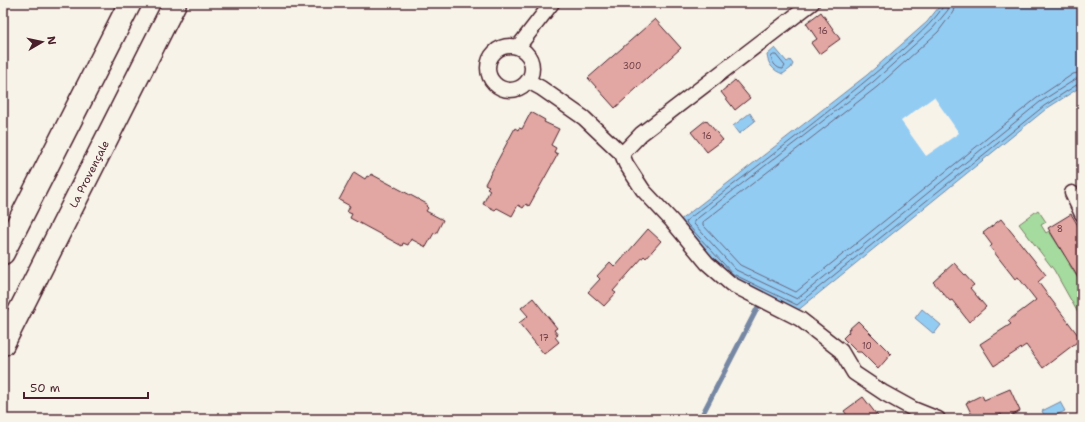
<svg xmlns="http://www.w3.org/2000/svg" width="1085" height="422" font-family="'Shantell Sans',sans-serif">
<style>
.green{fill:#a5db9e;stroke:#787d64}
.water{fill:#93ccf3;stroke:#7687a3}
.pier{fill:#f7f3e8}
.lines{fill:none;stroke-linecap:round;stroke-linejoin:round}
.shore{stroke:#67647b;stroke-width:1}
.stream{stroke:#7687a3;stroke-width:5}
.building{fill:#e2a7a3;stroke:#4a1f2b}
.street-casing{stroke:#4a1f2b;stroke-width:17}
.highway-casing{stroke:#4a1f2b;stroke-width:25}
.street{stroke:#f7f3e8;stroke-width:14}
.highway{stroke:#f7f3e8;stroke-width:22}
.labels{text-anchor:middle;stroke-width:3;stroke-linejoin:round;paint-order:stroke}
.number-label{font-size:9px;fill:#704149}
.street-label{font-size:11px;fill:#4a1f2b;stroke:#f7f3e8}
</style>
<rect width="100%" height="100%" fill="#f7f3e8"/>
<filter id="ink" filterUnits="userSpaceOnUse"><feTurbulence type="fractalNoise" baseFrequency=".025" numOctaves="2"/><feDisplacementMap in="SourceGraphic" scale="8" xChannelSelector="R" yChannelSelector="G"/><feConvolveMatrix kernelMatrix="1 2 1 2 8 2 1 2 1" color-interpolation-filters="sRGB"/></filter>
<g filter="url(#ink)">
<path class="green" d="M1038,210L1046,222L1041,225L1046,233L1049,231L1065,256L1076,260L1069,264L1082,285V320L1054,270L1019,224Z"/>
<path class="water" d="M942,3H1082V86L1046,109L797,311L731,277L679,221L867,75L927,22Z
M775,48L787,62L790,60L793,64L791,68L783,74C774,71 768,65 767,55Z
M750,113L755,121L739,134L733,126Z
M922,309L941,325L934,334L915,318Z
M1060,402L1065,411L1048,419H1046L1042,411Z"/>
<path class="pier" d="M934,97L959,133L926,156L901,121Z"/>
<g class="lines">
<path class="shore" d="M944,3C942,31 722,192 686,221L687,224L733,274L797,305L1044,106L1078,84L1082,83
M949,3L948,10L933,28L873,82L694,221V224L736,270L797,299L1040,102L1076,79L1082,78
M955,3L953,12L938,32L877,87L703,222V225L740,265L796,292L1037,98L1073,74L1082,72
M774,55H776L785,66L783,69C777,69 772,63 771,57Z"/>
<path class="stream" d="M700,419L761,301"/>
</g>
<path class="building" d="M821,12L840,39L819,54L811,43L817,39L806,23Z
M655,19L681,48L615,108L588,78Z
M735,80L750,98L735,110L721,92Z
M531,112L545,120L544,122L559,129L551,145L556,148L554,152L558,154L529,206L526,204L523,208L518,205L512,216L497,208L495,210L483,204L490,190L487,188L489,186L485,184L515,128L518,130L519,128L522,129Z
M706,120L723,140L707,152L691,132Z
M354,172L365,179L367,176L369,177L371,174L427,204L426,206L428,208L426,211L443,220L436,234L434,233L426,247L411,239L408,245L403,243L402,246L350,218L352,214L347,212L350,206L339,200Z
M1071,214L1082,232V284L1048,228Z
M1001,219L1046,275L1038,282L1081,339L1043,368L1026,345L994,366L980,344L1011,324L1008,321L1036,300L1018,277L1015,279L990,247L992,245L983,233Z
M648,229L661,241L646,258L644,256L613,291L616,293L604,306L588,292L600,279L597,276L610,262L615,267Z
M954,263L974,285L970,288L986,307L969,322L952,300L950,301L933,282Z
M533,298L557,328L554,330L558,335L555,337L559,342L544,354L519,323L528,316L521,308Z
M858,321L891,354L878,369L861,352H857L843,338L849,332L848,330Z
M1010,389L1020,411L1006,419H1004L1001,414L991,419H974L966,403L982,395L984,400Z
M863,397L880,419H850L844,411Z"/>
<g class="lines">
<defs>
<path id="street" d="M488 68a22 22 0 1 1 44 0a22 22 0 1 1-44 0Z
M518,47L552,3
M528,81L541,88L584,118L622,154L626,164L643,190L672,221L707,263L731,284L800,319L841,351L854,373L884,393L913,409L938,419
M622,154L641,134L812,3
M1072,193L1082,214"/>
<path id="highway" d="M3,253L130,3
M3,344L175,3"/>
</defs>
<use href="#street" class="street-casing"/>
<use href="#highway" class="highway-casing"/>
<use href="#street" class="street"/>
<use href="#highway" class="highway"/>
</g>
</g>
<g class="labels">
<g class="number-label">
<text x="823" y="34">16</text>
<text x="632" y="69">300</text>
<text x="707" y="139">16</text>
<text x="1060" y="232">8</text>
<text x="544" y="341">17</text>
<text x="867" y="349">10</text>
</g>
<g class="street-label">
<text transform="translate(89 174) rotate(-63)" y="4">La Provençale</text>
</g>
</g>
<rect width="1085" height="422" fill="none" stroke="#f7f3e8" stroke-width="16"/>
<rect x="8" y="8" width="1069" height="406" fill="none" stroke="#4a1f2b" stroke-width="1.5" filter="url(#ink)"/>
<g transform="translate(42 42) rotate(81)" stroke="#f7f3e8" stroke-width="3" paint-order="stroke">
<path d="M0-3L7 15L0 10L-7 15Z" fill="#4a1f2b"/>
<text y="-6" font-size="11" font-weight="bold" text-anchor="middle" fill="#4a1f2b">N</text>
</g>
<path d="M24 392v6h124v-6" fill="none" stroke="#4a1f2b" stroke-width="2"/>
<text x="30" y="392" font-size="12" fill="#4a1f2b" stroke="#f7f3e8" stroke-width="3" paint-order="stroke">50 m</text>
</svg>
